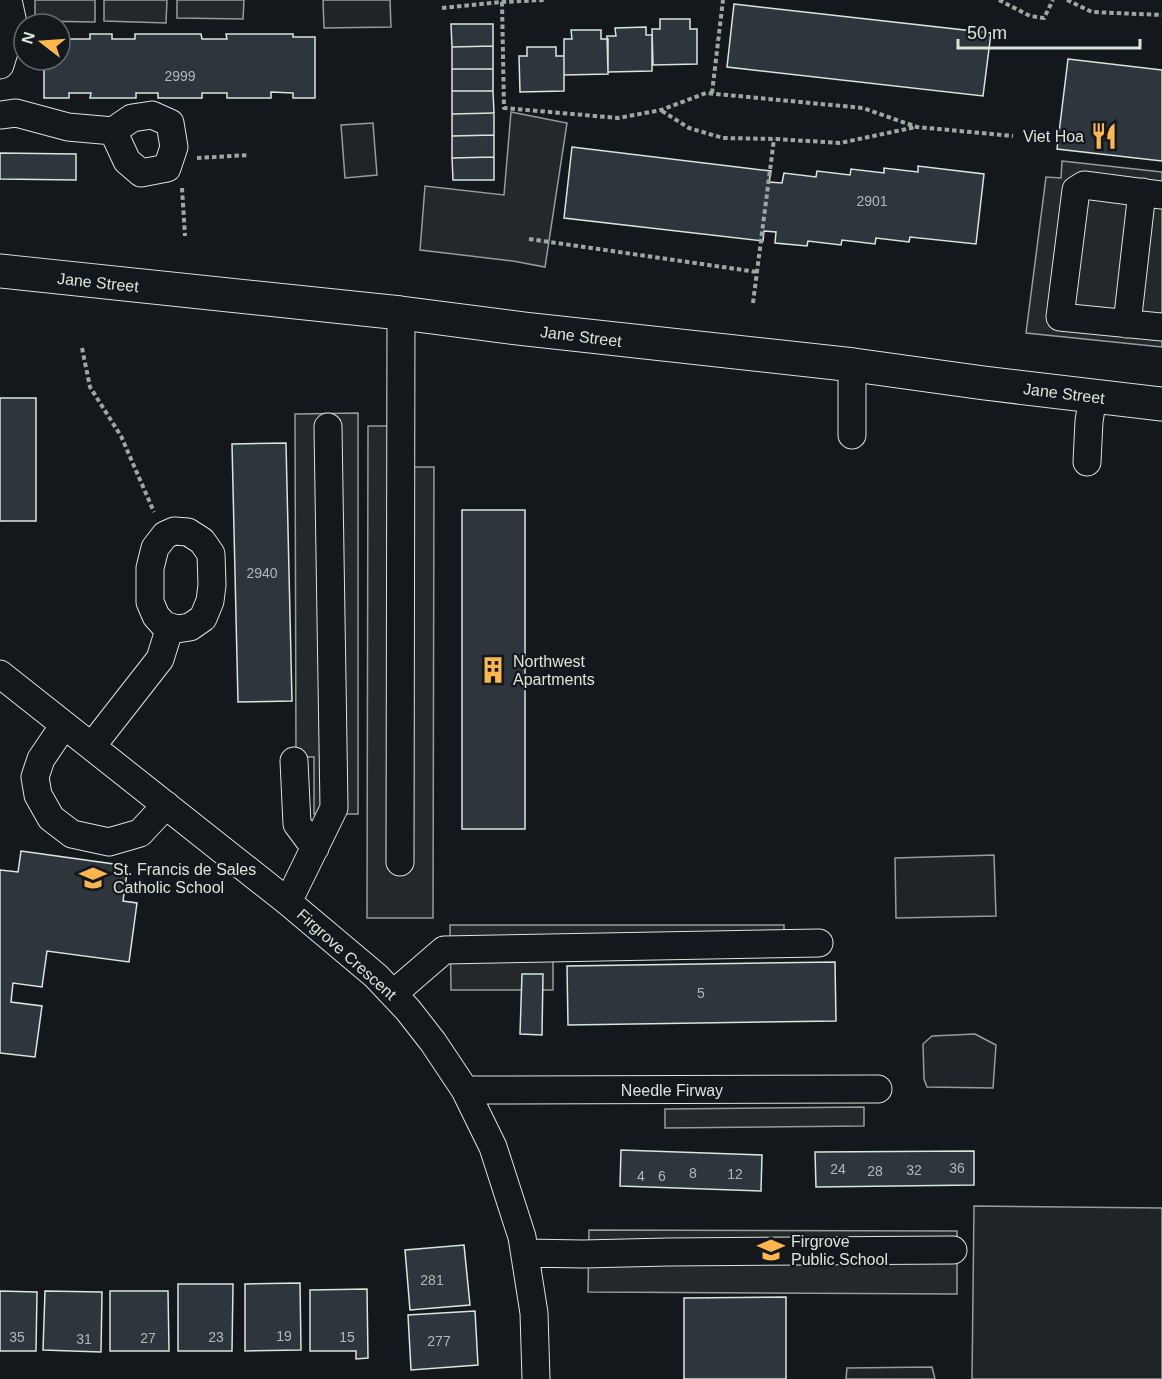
<svg xmlns="http://www.w3.org/2000/svg" width="1162" height="1379" font-family="Helvetica,sans-serif">
<style>
.green{fill:#202428;stroke:#939e99;stroke-width:1.5}
.parking{fill:#24282b;stroke:#939e99;stroke-width:1.5}
.building{fill:#2c363c;stroke:#d8e6dc;stroke-width:1.5}
.lines{fill:none;stroke-linecap:round;stroke-linejoin:round}
.minor-casing{stroke:#d8e6dc;stroke-width:29}
.major-casing{stroke:#d8e6dc;stroke-width:35}
.path{stroke:#9da8a2;stroke-width:4;stroke-dasharray:4.5 3;stroke-linecap:butt}
.minor{stroke:#14181c;stroke-width:27}
.major{stroke:#14181c;stroke-width:33}
.labels{text-anchor:middle;stroke-width:4.5;stroke-linejoin:round;paint-order:stroke}
.number-label{font-size:14px;fill:#adbab4}
.poi-label{font-size:16px;fill:#d8e6dc;stroke:#14181c;text-anchor:start}
.street-label{font-size:16px;fill:#d8e6dc;stroke:#14181c}
</style>
<rect width="100%" height="100%" fill="#14181c"/>
<path class="green" d="M323,0H390L391,27L324,28Z
M373,123L377,175L345,178L341,125Z
M994,855L996,916L896,918L895,858Z
M975,1034L996,1045L993,1088L927,1087L924,1079L923,1044L932,1036Z
M974,1206L1162,1208V1379H972Z
M932,1367L935,1379H846L847,1368Z"/>
<path class="parking" d="M35,0H95V22L35,21Z
M104,0H167L166,23L104,21Z
M177,0H244L243,19L177,18Z
M511,112L567,123L545,267L513,261L420,250L425,186L504,195Z
M1062,161L1162,172V347L1026,333L1046,177L1061,178Z
M358,413V814H314V757H296L295,414Z
M368,426H414V467H434L433,918H367Z
M450,925H784V954L553,955V990H451Z
M864,1107V1126L665,1128V1109Z
M589,1230L957,1231V1294L588,1292Z"/>
<path class="building" d="M734,4L991,33L983,96L727,67Z
M660,19H690V29H697V64L653,65L652,29H660Z
M451,24H493V46L452,47Z
M646,27V35H652V71L608,72L607,36H616L615,28Z
M571,30H601V39H608V74L564,75V39H572Z
M60,34H68V39H90V34H112V39H135V34H201L202,39H227L226,34H293V37H315V98H293V93L271,92V98H227V93H202V98H158V93H136V98H90L91,93H69V98H44V60H60Z
M493,46V69H452V47Z
M527,47H556V56H564V91L520,92L519,56H527Z
M1068,59L1162,70V161L1057,149Z
M452,69H493V91H452Z
M452,91H493L494,113L452,114Z
M494,113V135L452,136V114Z
M494,135V157L452,158V136Z
M572,147L771,171L769,182L782,183L784,173L816,177L817,171L850,175L851,169L884,173V168L918,172V166L984,174L976,244L910,237L909,242L876,238L875,244L842,240L841,245L808,241L807,246L775,243L776,232L764,231L763,241L564,218Z
M0,153L76,154V180L0,179Z
M494,157V180H453L452,158Z
M0,398H36V521H0Z
M286,443L292,701L238,702L232,444Z
M462,510H525V829H462Z
M21,851L128,866L123,901L137,903L129,962L47,951L42,987L13,983L11,1002L42,1006L35,1057L0,1053V870L18,872Z
M835,962L836,1021L568,1025L567,966Z
M522,974H543L542,1035L520,1034Z
M621,1150L762,1155L761,1191L620,1186Z
M974,1151V1185L816,1187L815,1152Z
M464,1245L470,1305L410,1310L405,1250Z
M300,1283L301,1350L245,1351V1284Z
M178,1284H233L232,1351H178Z
M367,1289L368,1358L356,1359V1351H310V1290Z
M0,1291L37,1292L36,1351H0Z
M45,1291L102,1292L101,1352L43,1350Z
M110,1291H168L169,1351H110Z
M786,1297V1379H684V1298Z
M475,1311L478,1365L411,1370L408,1315Z"/>
<g class="lines">
<defs>
<path id="minor" d="M0,65L13,23L8,0
M0,115L16,113L68,127L113,131L132,118L152,115L170,123L174,147L167,168L141,173L127,161L113,131
M1162,195L1084,185L1076,190L1060,317L1162,327
M1127,324L1142,192
M852,435V373L854,365
M1087,462L1089,421L1093,397
M174,531L188,532L202,541L211,554L212,585L210,601L203,618L190,627L177,629L164,625L156,616L150,602V568L155,548L165,535Z
M0,674L288,902L376,976L408,1010L433,1042L465,1090L493,1147L522,1237L534,1313L536,1379
M64,725L41,759L35,777L38,795L51,818L72,834L109,842L140,833L166,805
M92,746L160,659L170,627
M294,761L297,824L315,848
M400,862L401,313
M288,902L334,808L328,427
M393,994L444,950L819,943
M465,1090L878,1089
M525,1253L583,1254L668,1252L953,1250"/>
<path id="major" d="M0,271L401,313L525,329L854,365L984,383L1162,404"/>
</defs>
<use href="#minor" class="minor-casing"/>
<use href="#major" class="major-casing"/>
<path class="path" d="M999,0L1030,16L1044,18L1053,0
M1067,0L1092,12L1162,15
M502,2L504,108L618,118L661,110L706,93L863,108L917,127L1013,136
M442,8L502,2L544,0
M712,93L723,0
M662,111L689,128L723,138L776,139L840,143L916,127
M197,158L249,155
M182,188L185,236
M529,239L757,272
M753,303L774,139
M82,348L90,387L121,436L154,512"/>
<use href="#minor" class="minor"/>
<use href="#major" class="major"/>
</g>
<defs>
<symbol id="restaurant-bare" viewBox="-9 -9 18 18"><path d="M-5-6h1v4h1v-4h1v4h1v-4h1v5L-1.5 .5V6h-2V.5L-5-1ZM5-6V6H3V1.5H1.5Q1.5-4 5-6Z" fill="#ffb74d" stroke="#14181c" stroke-width="2.5" paint-order="stroke"/></symbol>
<symbol id="building-bare" viewBox="-9 -9 18 18"><path d="M-4-6H4V6H1V3H-1V6H-4ZM-2.5-4.3h1.7v1.8h-1.7ZM.8-4.3h1.7v1.8H.8ZM-2.5-1h1.7V.8h-1.7ZM.8-1h1.7V.8H.8Z" fill="#ffb74d" stroke="#14181c" stroke-width="2.5" paint-order="stroke"/></symbol>
<symbol id="school-bare" viewBox="-9 -9 18 18"><path d="M0-5L7-2L0 1L-7-2ZM-4 1L0 2.5L4 1V4Q0 6-4 4Z" fill="#ffb74d" stroke="#14181c" stroke-width="2.5" paint-order="stroke"/></symbol>
</defs>
<g fill-rule="evenodd">
<use href="#restaurant-bare" x="1085" y="117" width="38" height="38"/>
<use href="#building-bare" x="474" y="651" width="38" height="38"/>
<use href="#school-bare" x="74" y="859" width="38" height="38"/>
<use href="#school-bare" x="752" y="1231" width="38" height="38"/>
</g>
<g class="labels">
<g class="number-label">
<text x="180" y="81">2999</text>
<text x="872" y="206">2901</text>
<text x="262" y="578">2940</text>
<text x="701" y="998">5</text>
<text x="957" y="1173">36</text>
<text x="838" y="1174">24</text>
<text x="914" y="1175">32</text>
<text x="875" y="1176">28</text>
<text x="693" y="1178">8</text>
<text x="735" y="1179">12</text>
<text x="641" y="1181">4</text>
<text x="662" y="1181">6</text>
<text x="432" y="1285">281</text>
<text x="284" y="1341">19</text>
<text x="17" y="1342">35</text>
<text x="216" y="1342">23</text>
<text x="347" y="1342">15</text>
<text x="148" y="1343">27</text>
<text x="84" y="1344">31</text>
<text x="439" y="1346">277</text>
</g>
<g class="poi-label">
<text x="1084" y="142" text-anchor="end">Viet Hoa</text>
<text x="513" y="667">Northwest<tspan x="513" dy="18">Apartments</tspan></text>
<text x="113" y="875">St. Francis de Sales<tspan x="113" dy="18">Catholic School</tspan></text>
<text x="791" y="1247">Firgrove<tspan x="791" dy="18">Public School</tspan></text>
</g>
<g class="street-label">
<text transform="translate(98 282) rotate(6)" y="6">Jane Street</text>
<text transform="translate(581 336) rotate(7)" y="6">Jane Street</text>
<text transform="translate(1064 393) rotate(7)" y="6">Jane Street</text>
<text transform="translate(347 954) rotate(42)" y="6">Firgrove Crescent</text>
<text x="672" y="1096">Needle Firway</text>
</g>
</g>
<g transform="translate(42 42) rotate(287)"><circle r="28" fill="#14181c" stroke="#626a69" stroke-width="1.5"/>
<path d="M0-4.5L10 22L0 15L-10 22Z" fill="#ffb74d"/>
<text y="-9" font-size="16" font-weight="bold" text-anchor="middle" fill="#d8e6dc">N</text>
</g>
<path d="M958 39v9h182v-9" fill="none" stroke="#d8e6dc" stroke-width="3"/>
<text x="967" y="39" font-size="18" fill="#d8e6dc" stroke="#14181c" stroke-width="4.5" paint-order="stroke">50 m</text>
</svg>
